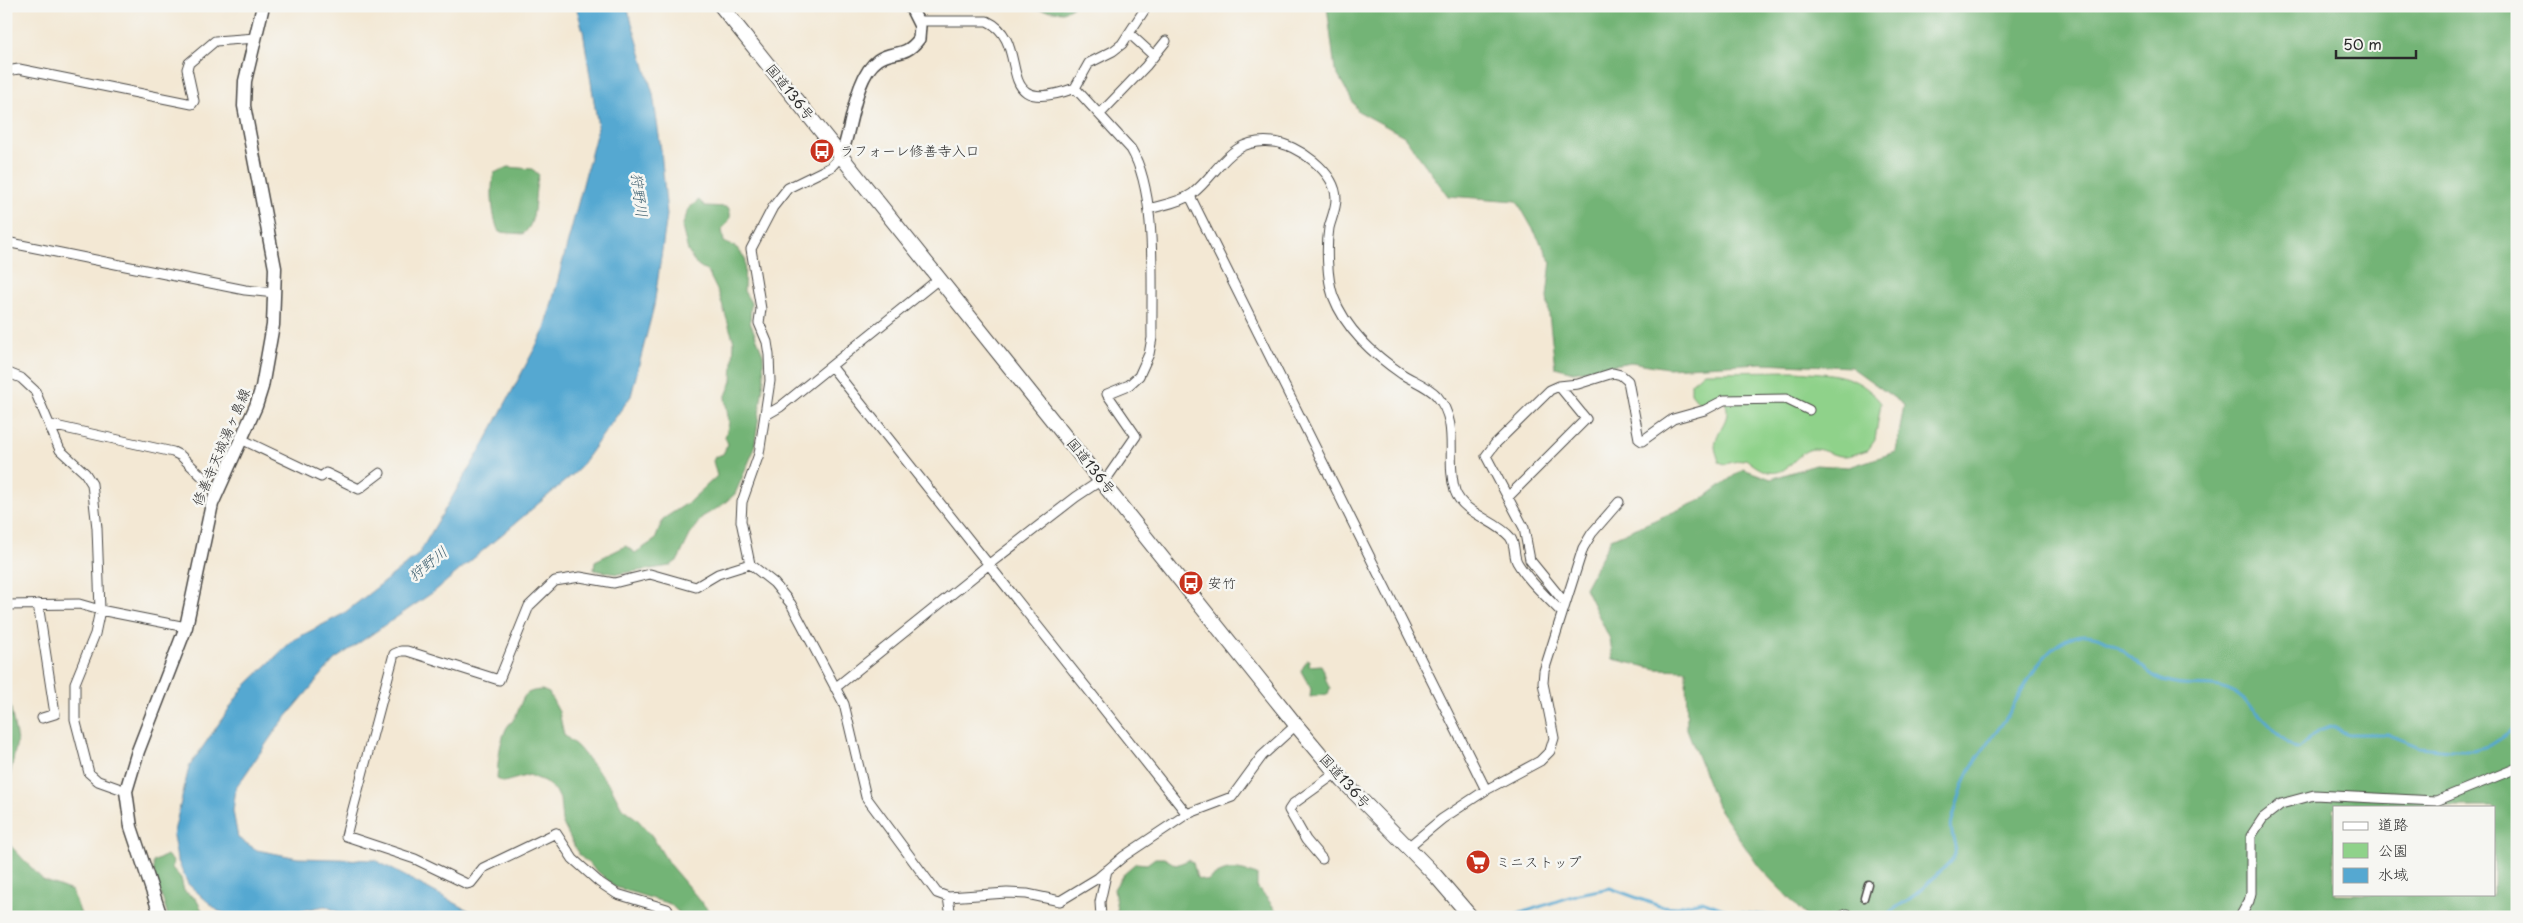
<svg xmlns="http://www.w3.org/2000/svg" width="2523" height="923" font-family="'Playpen Sans','Klee One',sans-serif">
<style>
.green{fill:#8fd28a;stroke:#5d7e5a}
.forest{fill:#73b476;stroke:#4f7050;fill-rule:evenodd}
.water{fill:#55a8d1;stroke:#406a7e}
.lines{fill:none;stroke-linecap:round;stroke-linejoin:round}
.stream{stroke:#55a8d1;stroke-width:3}
.pedestrian-casing{stroke:#494744;stroke-width:9}
.minor-casing{stroke:#494744;stroke-width:11}
.tertiary-casing{stroke:#494744;stroke-width:14}
.secondary-casing{stroke:#494744;stroke-width:15}
.trunk-casing{stroke:#494744;stroke-width:16}
.pedestrian{stroke:#fff;stroke-width:6}
.minor{stroke:#fff;stroke-width:9}
.tertiary{stroke:#fff;stroke-width:11}
.secondary{stroke:#fff;stroke-width:12}
.trunk{stroke:#fff;stroke-width:14}
.labels{text-anchor:middle;stroke-width:5;stroke-linejoin:round;paint-order:stroke}
.street-label{font-size:14px;fill:#2b2b2b;stroke:#f6f6f2}
.poi-label{font-size:14px;fill:#2b2b2b;stroke:#f6f6f2;text-anchor:start}
.water-label{font-size:15px;font-style:italic;fill:#3c5d6d;stroke:#f6f6f2}
</style>
<rect width="100%" height="100%" fill="#f6f6f2"/>
<filter id="ink" filterUnits="userSpaceOnUse"><feTurbulence type="fractalNoise" baseFrequency=".02" numOctaves="2"/><feDisplacementMap in="SourceGraphic" scale="10" xChannelSelector="R" yChannelSelector="G"/><feConvolveMatrix kernelMatrix="1 2 1 2 8 2 1 2 1" color-interpolation-filters="sRGB"/></filter>
<filter id="wash" filterUnits="userSpaceOnUse"><feTurbulence type="fractalNoise" baseFrequency=".0096" numOctaves="4" result="noise"/><feDisplacementMap in="SourceGraphic" scale="20" xChannelSelector="R" yChannelSelector="G"/><feGaussianBlur stdDeviation="1.12" result="paint"/><feColorMatrix in="noise" values="0 0 0 0 0 0 0 0 0 0 0 0 0 0 0 0 0 1.4 0 .05"/><feComposite in="paint" operator="in"/></filter>
<g filter="url(#wash)">
<rect width="100%" height="100%" fill="#f3e8d4"/>
<path class="green" d="M1796,371C1831,374 1857,372 1881,403L1875,440L1868,450C1860,452 1852,456 1845,456C1834,457 1824,449 1814,449C1791,450 1787,494 1746,459L1725,464L1719,462C1718,457 1715,451 1715,446C1717,425 1736,419 1722,396L1699,403L1691,393V383L1704,372Z"/>
<path class="forest" d="M1006,6H1074L1063,12Z
M1327,6H2517V917H1807L1759,867L1717,806L1687,729L1686,670L1656,669L1613,659L1610,639L1585,588L1611,539L1701,500L1743,469L1771,479L1815,465L1849,467L1896,452L1904,405L1851,367L1762,363L1667,368L1631,362L1573,372L1555,367L1547,297L1551,261L1517,201L1448,196L1404,136L1358,111L1335,70ZM2334,807H2494V894H2334Z
M508,167L532,169L539,175C532,193 539,222 523,234L499,232C492,218 490,188 494,173Z
M699,200L705,206L728,207C733,217 729,222 722,229L724,242L737,248L745,258L744,291L751,303L750,322L763,354L764,379L754,450L735,494L721,506L702,517L691,533L678,560L670,566L617,574L594,570L595,561L626,546L635,553L655,540L663,519L689,502L717,476L713,461L715,457L723,454L728,444L725,437L729,423L725,398L732,381L734,342L719,294L708,272L695,263L688,251L682,227L689,208Z
M1307,660H1310L1309,666L1321,665C1326,672 1324,681 1330,688L1328,694L1310,697L1311,689L1301,671Z
M542,690L549,693L559,712L564,735L578,747L611,787L622,808L637,819L652,836L669,864L714,917H683L670,904L615,887L579,855L562,822L560,799L556,791L544,781L529,775L504,782L497,779C498,762 499,744 506,729C508,724 513,722 515,717C524,701 519,691 542,690Z
M6,701L10,704L17,741L6,795Z
M6,841L43,880L72,891L82,917H6Z
M167,855L173,861L172,868L181,878L184,891L196,899L202,910L200,917H168C164,898 153,881 153,862Z
M1155,858H1164L1176,865L1189,860L1193,863L1197,878L1207,881C1226,866 1235,868 1257,875V888L1266,897L1281,917H1118L1114,889L1124,873L1136,863L1147,864Z"/>
<path class="water" d="M576,6H627L653,94L661,150L667,215L654,306L631,396L577,471L435,591L334,660L277,728L236,788L233,811L238,838L257,850L298,858L375,860L481,917H349L325,906L268,917H236L218,911L188,884L177,859L173,836L189,767L244,687L293,640L343,614L418,555L486,440L545,329L598,127L583,31Z"/>
<g class="lines">
<path class="stream" d="M1508,917L1579,894L1610,888L1659,906L1677,907L1702,901L1731,912L1783,917
M1885,917C1893,908 1903,904 1912,897C1917,894 1951,862 1953,858C1960,847 1948,833 1952,821C1957,804 1962,784 1971,768C1982,749 1997,733 2008,715C2026,684 2053,623 2097,637C2126,646 2143,674 2166,682C2189,690 2211,680 2233,692C2257,706 2278,740 2298,749L2319,730L2331,726L2348,734H2387L2419,747L2450,750H2473L2490,745L2517,727"/>
</g>
</g>
<g filter="url(#ink)">
<g class="lines">
<defs>
<path id="pedestrian" d="M1864,898L1868,884"/>
<path id="minor" d="M919,21H987C1035,43 987,120 1075,88L1089,63L1113,51L1122,44L1147,6
M1130,34L1154,56
M6,71L19,69L192,104L194,101L187,69L189,63L215,41L256,38
M1100,114L1146,66L1166,41
M841,156L831,167L788,188L773,207L751,249L761,309L759,323L767,342L769,355L770,381L759,454L742,502L741,521L750,564L774,583L791,604L844,704L866,797L937,893L948,897L1007,893L1027,894L1060,901L1098,878L1124,856L1187,814L1232,797L1262,756L1296,725
M1190,196L1486,790
M1149,209C1162,205 1181,202 1192,194C1220,172 1229,137 1273,142C1297,144 1336,172 1336,199C1336,209 1331,219 1329,228C1326,247 1327,278 1333,296C1346,330 1373,354 1402,374C1413,381 1428,386 1437,396C1461,424 1445,460 1455,491C1463,514 1496,520 1510,537C1516,545 1513,554 1517,562C1528,581 1547,597 1562,613
M6,242L245,290L275,293
M831,366L1187,814
M6,372L21,378L35,391L60,450L85,473L92,484L97,528L100,610L95,634L75,683V719L89,773L98,781L126,791
M766,415L780,407L940,278
M51,425L173,452L181,456L217,491
M241,439L321,477L326,473L359,489L380,473
M1509,496L1586,419L1559,386
M1565,603L1530,560L1524,528L1486,456L1495,444L1550,390L1559,386L1578,384L1613,373L1621,375L1628,381L1639,439L1642,441L1673,419L1705,410L1724,400L1786,399L1809,410
M38,604L55,714L42,718
M6,605L79,604L100,610L186,627
M835,688L988,565L1076,497L1109,475L1136,436L1107,394L1129,385L1139,376L1149,354L1152,338C1151,285 1158,194 1131,149L1075,88
M1408,847L1442,819L1486,790L1540,761L1550,751L1554,738L1543,683L1544,671L1583,548L1592,533L1619,502
M1322,859L1306,840L1289,810L1293,804L1336,773
M948,897L951,917
M673,917L667,909L617,894L599,882L573,859L556,833L483,868L471,883L467,884L415,859L346,836L349,824L394,654L401,651H407L499,680L529,606L555,581L580,577L614,583L650,574L696,587L718,574L750,564
M1101,917L1100,902L1107,870
M1840,917L1847,914
M2240,917L2249,901L2251,893V836L2263,818L2281,804L2314,795L2436,801L2517,768"/>
<path id="tertiary" d="M841,156C852,129 854,77 878,60C893,49 904,59 919,39L920,26L910,6"/>
<path id="secondary" d="M161,917L131,827L126,791L138,751L186,627L212,504L256,406L262,387L273,325L275,268L244,106L245,81L263,6"/>
<path id="trunk" d="M721,6L1296,725L1343,781L1434,874L1471,917"/>
</defs>
<use href="#pedestrian" class="pedestrian-casing"/>
<use href="#minor" class="minor-casing"/>
<use href="#tertiary" class="tertiary-casing"/>
<use href="#secondary" class="secondary-casing"/>
<use href="#trunk" class="trunk-casing"/>
<use href="#pedestrian" class="pedestrian"/>
<use href="#minor" class="minor"/>
<use href="#tertiary" class="tertiary"/>
<use href="#secondary" class="secondary"/>
<use href="#trunk" class="trunk"/>
</g>
</g>
<defs>
<symbol id="bus-disc" viewBox="-11 -11 22 22"><circle r="9.5" fill="#c8321e" stroke="#f6f6f2"/><path d="M-5-6H5V4H4V6H2V4H-2V6H-4V4H-5ZM-3.5-4V0h7V-4ZM-3.5 1.2v1.5H-2V1.2ZM2 1.2v1.5H3.5V1.2Z" fill="#fff"/></symbol>
<symbol id="supermarket-disc" viewBox="-11 -11 22 22"><circle r="9.5" fill="#c8321e" stroke="#f6f6f2"/><path d="M-6-5.5h2.5l.6 2H6L4.5 2H-2.5L-4.4-4H-6ZM-1.5 3.2a1.3 1.3 0 1 0 .1 0ZM3 3.2a1.3 1.3 0 1 0 .1 0Z" fill="#fff"/></symbol>
</defs>
<g fill-rule="evenodd">
<use href="#bus-disc" x="808" y="137" width="28" height="28"/>
<use href="#bus-disc" x="1177" y="569" width="28" height="28"/>
<use href="#supermarket-disc" x="1464" y="848" width="28" height="28"/>
</g>
<g class="labels">
<g class="street-label">
<text transform="translate(790 92) rotate(51)" y="5">国道136号</text>
<text transform="translate(221 447) rotate(-67)" y="5">修善寺天城湯ヶ島線</text>
<text transform="translate(1091 466) rotate(51)" y="5">国道136号</text>
<text transform="translate(1345 781) rotate(48)" y="5">国道136号</text>
</g>
<g class="poi-label">
<text x="840" y="156">ラフォーレ修善寺入口</text>
<text x="1208" y="588">安竹</text>
<text x="1496" y="867">ミニストップ</text>
</g>
<g class="water-label">
<text transform="translate(639 195) rotate(83)" y="5">狩野川</text>
<text transform="translate(428 564) rotate(-39)" y="5">狩野川</text>
</g>
</g>
<rect width="2523" height="923" fill="none" stroke="#f6f6f2" stroke-width="25"/>
<rect x="2333" y="806" width="162" height="90" fill="#f6f6f2" stroke="#a5a5a2"/>
<rect x="2343" y="822" width="25" height="8" fill="#ffffff" stroke="#a5a5a2"/>
<text x="2378" y="830" font-size="15" fill="#2b2b2b">道路</text>
<rect x="2343" y="843" width="25" height="15" fill="#8fd28a" stroke="#a5a5a2"/>
<text x="2378" y="856" font-size="15" fill="#2b2b2b">公園</text>
<rect x="2343" y="868" width="25" height="15" fill="#55a8d1" stroke="#a5a5a2"/>
<text x="2378" y="880" font-size="15" fill="#2b2b2b">水域</text>
<path d="M2336 50v8h80v-8" fill="none" stroke="#2b2b2b" stroke-width="2.5"/>
<text x="2343" y="50" font-size="15" fill="#2b2b2b" stroke="#f6f6f2" stroke-width="4" paint-order="stroke">50 m</text>
</svg>
